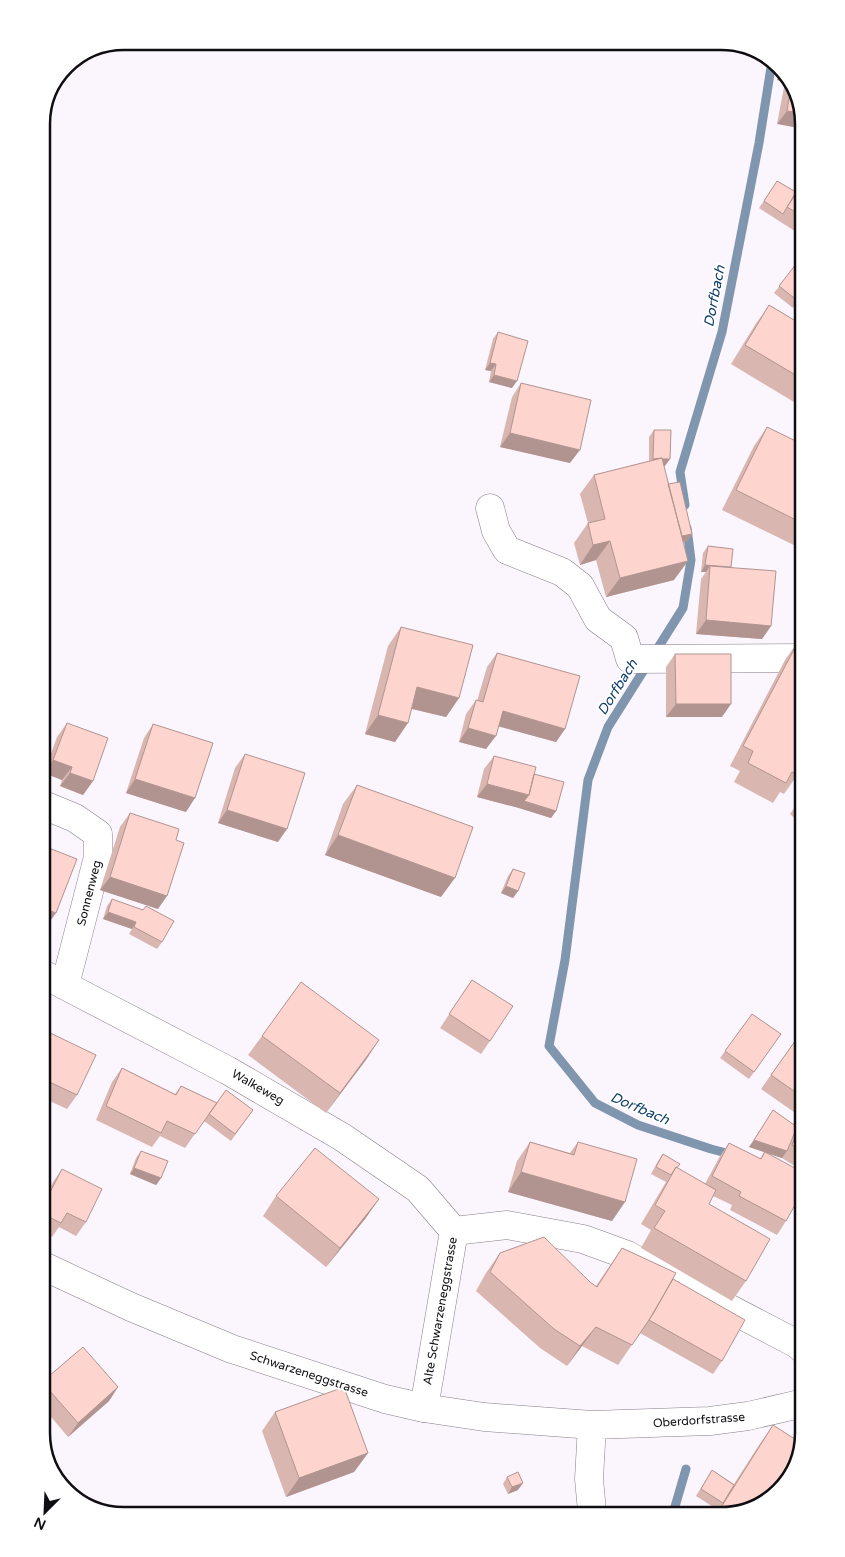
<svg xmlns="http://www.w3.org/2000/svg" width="845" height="1557" font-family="'Varela Round',sans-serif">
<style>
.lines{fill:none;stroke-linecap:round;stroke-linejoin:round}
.stream{stroke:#8096af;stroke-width:9}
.street-casing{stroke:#867f89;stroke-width:29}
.secondary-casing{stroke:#867f89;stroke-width:29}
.street{stroke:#fff;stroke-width:28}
.secondary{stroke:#fff;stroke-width:28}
.wall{fill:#dab6b1}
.shaded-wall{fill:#b19490}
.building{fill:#fdd4ce;stroke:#b19490}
.labels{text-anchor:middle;stroke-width:4;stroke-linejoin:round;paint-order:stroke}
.street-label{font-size:12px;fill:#100e12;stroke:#fff}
.water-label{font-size:14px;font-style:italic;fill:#0f3f6a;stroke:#fff}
.rim{fill:none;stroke:#100e12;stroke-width:2.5}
</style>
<rect width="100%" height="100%" fill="#fbf5fe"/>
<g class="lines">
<path class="stream" d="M685,505L680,472L722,332L759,143L772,61
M687,528L691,560L683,608L608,727L588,780L565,960L549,1046L595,1103L638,1125L711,1149L734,1155
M674,1510L686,1469"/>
<defs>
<path id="street" d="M490,508L496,531L507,550L562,572L580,586L598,619L624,638L630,659L804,658
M41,804L75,818L98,834V857L65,985
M41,973L227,1070L342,1137L418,1189L454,1231
M454,1231L507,1225L583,1239L627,1255L797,1344L804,1350
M424,1408L454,1231"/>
<path id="secondary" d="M41,1265L131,1307L232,1349L385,1399L424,1408L484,1417L592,1425L710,1421L748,1416L804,1403
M592,1425L589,1479L592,1511"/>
</defs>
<use href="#street" class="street-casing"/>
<use href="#secondary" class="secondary-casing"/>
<use href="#street" class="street"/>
<use href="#secondary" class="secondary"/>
</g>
<path class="wall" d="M779,70L797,92L804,124H777L785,82L777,80Z
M804,180V237L759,208L777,181L796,192Z
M804,256V294L793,308L774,293Z
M769,305L804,326V408L731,364L755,325Z
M498,332L512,388L489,382L491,371L485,370L493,339Z
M521,383L570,463L500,447L512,397Z
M767,427L804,445V550L722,510L754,446Z
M654,430L665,466H664L668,484L692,534L687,541H683L674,580L606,597L596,560L580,565L574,543L588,523L580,494L594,475L649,461V437Z
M708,546L771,626L762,639L696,634L701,579L706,572H701L703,553Z
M401,627L459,698L446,717L412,709L395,742L365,734L388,646Z
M799,640L798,774L784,794L780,792L773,803L734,782L740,771L730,766L785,660Z
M497,653L565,729L556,742L499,726L486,749L459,742L466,714L476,700L477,701L487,667Z
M675,654L722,717H666V667Z
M67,723L93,781L83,795L60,786L62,780L44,773L57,737Z
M153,724L186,812L126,793L144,738Z
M245,754L278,842L218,823L235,768Z
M494,756L534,774L556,811L551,818L519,808L477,797L484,769Z
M357,785L441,897L325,855L343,804Z
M804,794V827L790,814Z
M130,813L176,840L158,909L100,890L120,827Z
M513,869L518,891L513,898L501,893L508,876Z
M112,899L162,942L157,949L129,934L132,929L103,919L107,906Z
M472,980L490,1041L481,1054L440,1028Z
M752,1014L781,1034L749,1079L720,1058Z
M44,1030L77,1095L67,1109L41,1097V1035Z
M803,1030H804V1119L761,1089Z
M262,1036L379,1040L326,1113L248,1055Z
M122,1068L175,1094L181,1086L217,1103L253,1110L231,1141L204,1121L185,1148L160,1136L152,1147L96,1120L112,1082Z
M773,1110L797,1127L802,1120L804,1122V1172L782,1158L765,1153L786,1221L777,1235L730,1210L732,1205L713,1196L709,1204L746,1281L732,1301L641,1248L651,1230L641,1224L666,1182L651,1174L658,1161L663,1154L677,1168L705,1184L720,1156L729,1143L760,1159L764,1152L749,1147Z
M530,1142L570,1153L578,1142L612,1221L508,1192L517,1161Z
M141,1151L161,1178L156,1185L130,1174L136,1158Z
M62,1169L86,1222L76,1236L59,1227L52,1237L41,1231V1205L53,1182Z
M276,1196L379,1199L365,1219L326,1267L263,1216Z
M622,1248L673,1279L722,1361L713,1374L640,1333L618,1365L582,1346L567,1366L540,1348L476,1291L486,1273L500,1253L590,1282L596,1286Z
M804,1293V1308L798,1305Z
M42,1382L118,1387L109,1401L68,1437L41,1405V1384Z
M275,1412L368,1453L354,1472L286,1497L262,1431Z
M773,1425L753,1509L718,1510V1509V1510L696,1496L712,1470L734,1484L759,1445Z
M507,1477L518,1490L508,1494L503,1484Z"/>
<path class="shaded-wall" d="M782,73L787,79L785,82L777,80Z
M787,111L801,113L804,129L777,124Z
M490,363L496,364L491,371L485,370Z
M494,375L517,381L512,388L489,382Z
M510,433L580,450L570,463L500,447Z
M653,459H670L665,466H649Z
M692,534L687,541L671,544L675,537Z
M610,541L596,560L580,565L593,545Z
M688,561L674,580L606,597L620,578Z
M705,565L731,567L710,566L706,572H701Z
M706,620L771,626L762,639L696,634Z
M417,687L459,698L446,717L404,707Z
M676,704H731L722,717H666Z
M503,711L565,729L556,742L493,725Z
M378,715L408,723L395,742L365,734Z
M468,728L496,736L486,749L459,742Z
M53,760L72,767L62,780L44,773Z
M70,773L93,781L83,795L60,786Z
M135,779L195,798L186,812L126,793Z
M487,784L529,795L519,808L477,797Z
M524,801L556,811L551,818L519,808Z
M227,810L287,829L278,842L218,823Z
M338,835L455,878L441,897L325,855Z
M110,877L167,896L158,909L100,890Z
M506,886L518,891L513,898L501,893Z
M41,907L56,913L46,927L41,925Z
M108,912L136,922L132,929L103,919Z
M379,1040L366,1060L326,1113L340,1093Z
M754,1140L787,1151L782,1158L749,1147Z
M134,1168L161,1178L156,1185L130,1174Z
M521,1172L625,1202L612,1221L508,1192Z
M379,1199L365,1219L326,1267L340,1248Z
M596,1327L582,1346L567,1366L580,1346Z
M118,1387L109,1401L68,1437L78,1423Z
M368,1453L354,1472L286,1497L299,1478Z
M523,1483L518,1490L508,1494L512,1487Z"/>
<path class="building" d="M791,85L797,92L801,113L787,111Z
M777,181L796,192L783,214L764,201Z
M804,182V217L787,207Z
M803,255L804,256V294L798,301L779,286Z
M769,305L804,326V380L745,345Z
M498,332L528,341L517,381L494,375L496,364L490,363Z
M521,383L591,400L580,450L510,433Z
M767,427L804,445V524L736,490Z
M654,430H671L670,459H662V458L653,459Z
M662,458L688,561L620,578L610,541L593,545L588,523L605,519L594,475Z
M680,482L692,534L682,536L668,484Z
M708,546L733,549L731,567L705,565Z
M710,566L776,571L771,626L706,620Z
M401,627L473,645L459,698L417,687L408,723L378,715Z
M799,640L804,643V763L798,774L792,772L786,783L748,763L753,751L743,746Z
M497,653L580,676L565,729L503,711L496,736L468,728L476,700L483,702Z
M675,654H731V704H676Z
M67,723L108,738L93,781L70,773L72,767L53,760Z
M153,724L213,743L195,798L135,779Z
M245,754L305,773L287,829L227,810Z
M494,756L536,767L529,795L487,784Z
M534,774L564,782L556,811L524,801L529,795Z
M357,785L473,827L455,878L338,835Z
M130,813L179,829L176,840L184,843L167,896L110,877Z
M41,845L77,859L56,913L41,907Z
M513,869L525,873L518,891L506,886Z
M112,899L143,910L146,906L174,921L162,942L134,927L136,922L108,912Z
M472,980L513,1006L490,1041L449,1014Z
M301,982L379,1040L340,1093L262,1036Z
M752,1014L781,1034L754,1072L725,1051Z
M44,1030L96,1055L77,1095L41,1078V1037Z
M803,1030H804V1098L771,1075Z
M122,1068L176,1095L181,1086L217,1103L195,1134L167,1121L161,1133L106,1106Z
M226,1090L253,1110L235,1134L209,1114Z
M773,1110L797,1127L787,1151L754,1140Z
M802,1120L804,1122V1153L792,1145Z
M530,1142L574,1155L578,1142L637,1159L625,1202L521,1172Z
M729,1143L761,1159L765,1152L804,1173V1189L786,1221L739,1196L741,1192L712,1176Z
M315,1148L379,1199L340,1248L276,1196Z
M141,1151L168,1161L161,1178L134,1168Z
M663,1154L680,1164L677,1168L676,1167L671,1175L656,1167Z
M676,1167L716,1190L709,1204L770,1239L746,1281L654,1228L665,1211L655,1205Z
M62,1169L102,1189L86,1222L67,1213L61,1223L41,1213V1210Z
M544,1237L590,1282L597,1287L622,1248L676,1273L653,1314L632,1345L596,1327L580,1346L554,1329L490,1272L500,1253Z
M673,1279L745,1320L722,1361L649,1320Z
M83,1347L118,1387L78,1423L42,1382Z
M344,1387L368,1453L299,1478L275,1412Z
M773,1425L801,1443L790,1479L753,1509L721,1510L720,1509Z
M712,1470L734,1485L723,1503L701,1489Z
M518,1472L523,1483L512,1487L507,1477Z"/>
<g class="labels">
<g class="street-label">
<text transform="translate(89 893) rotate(-76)" y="4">Sonnenweg</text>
<text transform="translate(258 1087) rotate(30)" y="4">Walkeweg</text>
<text transform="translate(440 1311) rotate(-80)" y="4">Alte Schwarzeneggstrasse</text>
<text transform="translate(309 1374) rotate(18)" y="4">Schwarzeneggstrasse</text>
<text transform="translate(699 1420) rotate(-4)" y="4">Oberdorfstrasse</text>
</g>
<g class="water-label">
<text transform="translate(714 296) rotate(-79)" y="5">Dorfbach</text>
<text transform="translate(617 687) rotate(-58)" y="5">Dorfbach</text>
<text transform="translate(640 1108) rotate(23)" y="5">Dorfbach</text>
</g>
</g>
<path d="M0 0H845V1557H0ZM124 50H721A74 74 0 0 1 795 124V1433A74 74 0 0 1 721 1507H124A74 74 0 0 1 50 1433V124A74 74 0 0 1 124 50Z" fill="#fff" fill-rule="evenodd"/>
<path class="rim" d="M124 50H721A74 74 0 0 1 795 124V1433A74 74 0 0 1 721 1507H124A74 74 0 0 1 50 1433V124A74 74 0 0 1 124 50Z"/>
<g transform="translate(45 1512) rotate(204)" stroke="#ffffff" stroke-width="4" paint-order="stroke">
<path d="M0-4L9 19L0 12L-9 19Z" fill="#100e12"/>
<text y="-8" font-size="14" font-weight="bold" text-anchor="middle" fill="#100e12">N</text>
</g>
</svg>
